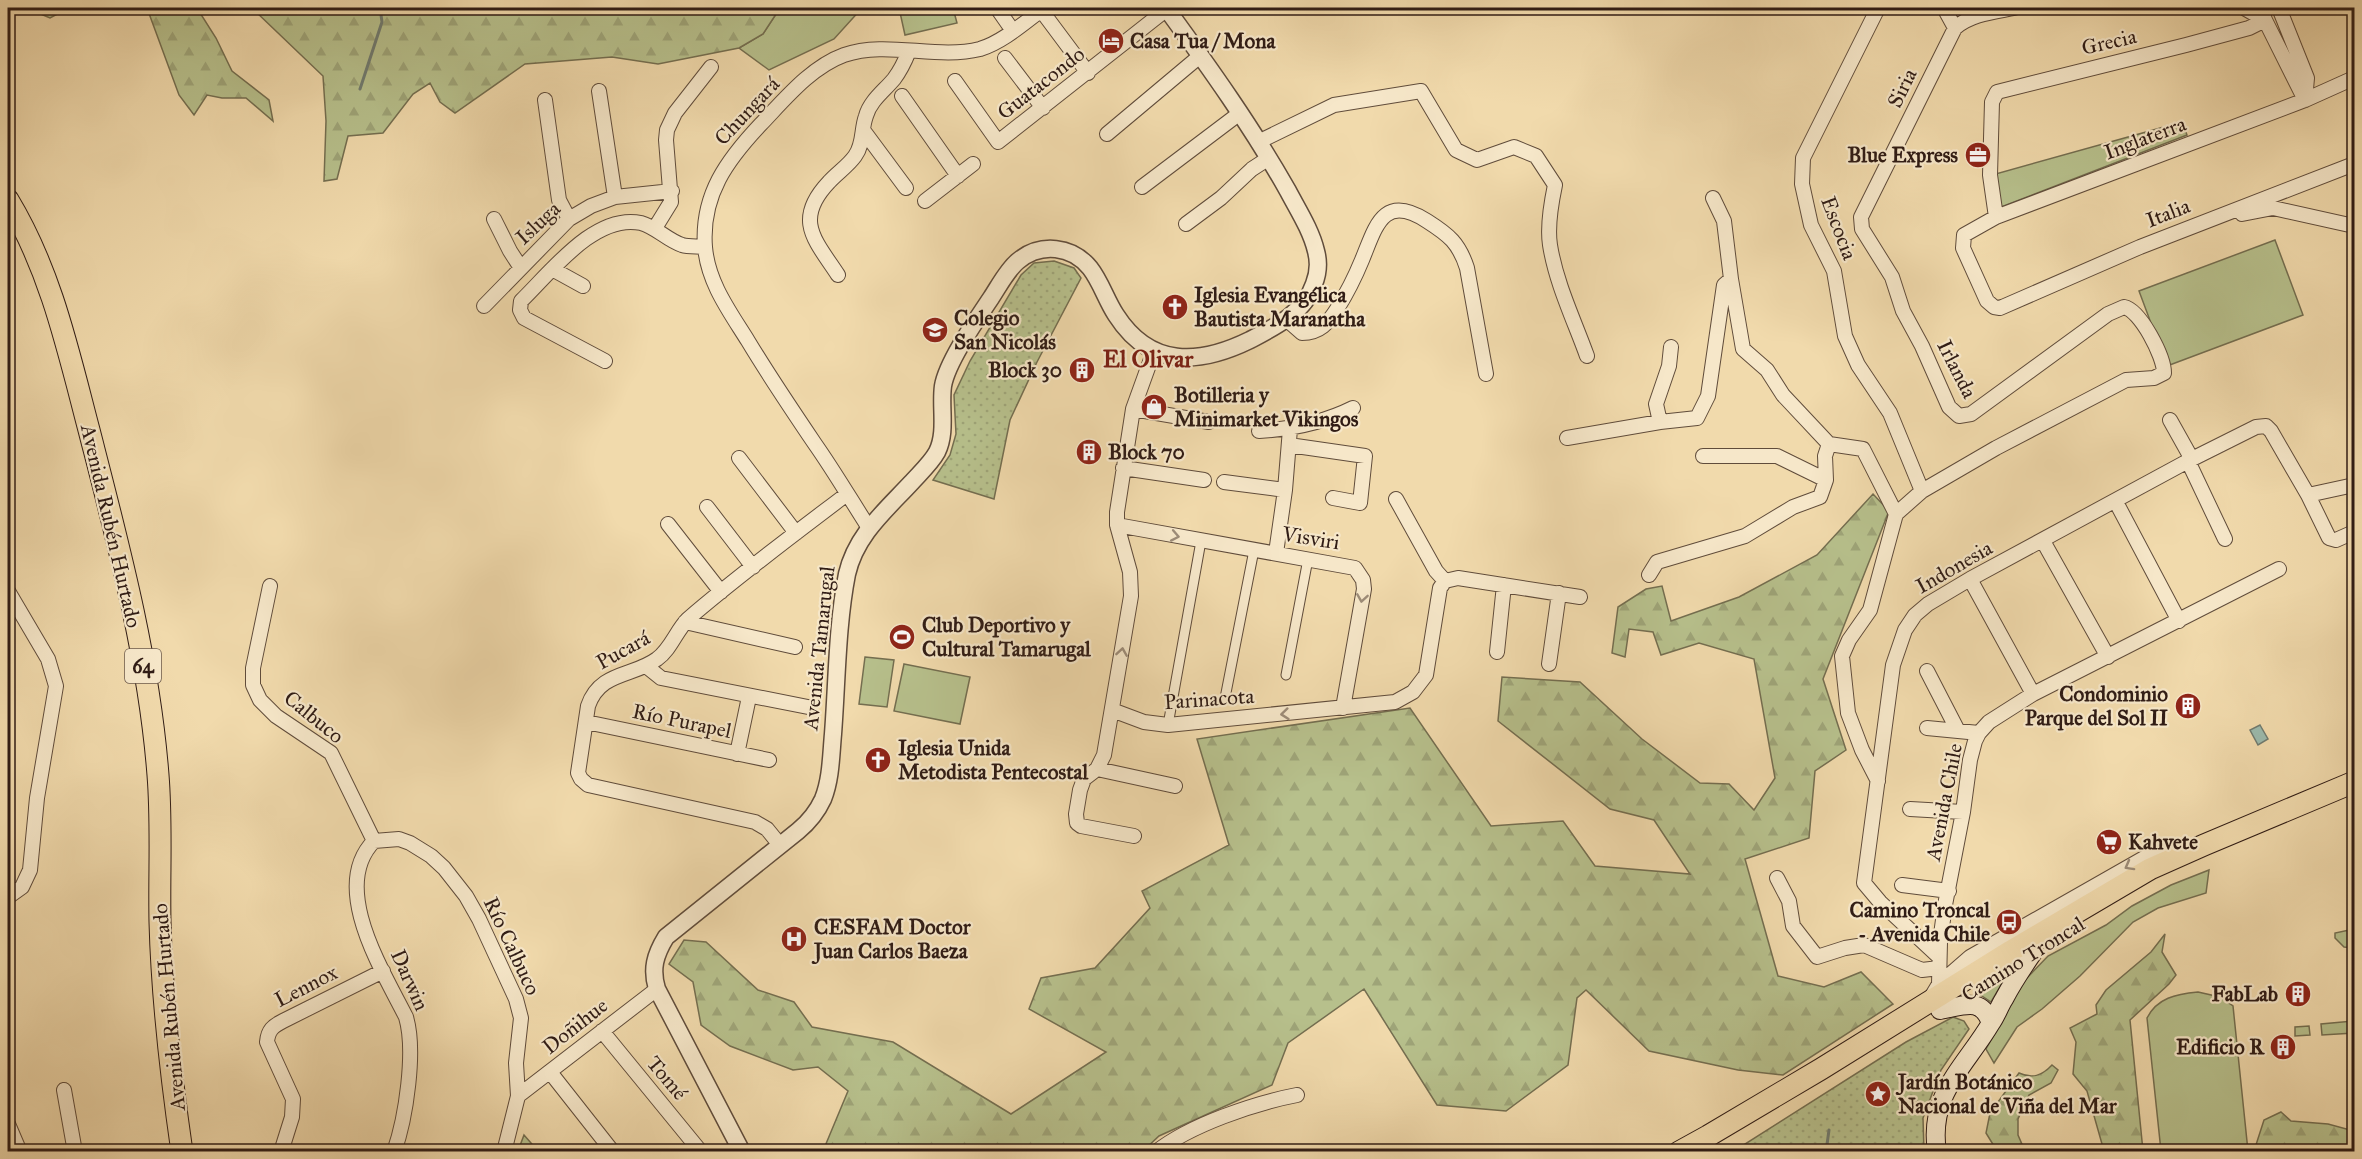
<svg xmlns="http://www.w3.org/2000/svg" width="2362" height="1159" font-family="'IM FELL Great Primer',serif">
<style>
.green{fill:#b7c08c;stroke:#746e50;stroke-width:1.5}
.forest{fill:url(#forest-firs);stroke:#746e50;stroke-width:1.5}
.park{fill:url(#park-dots);stroke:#746e50;stroke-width:1.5}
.water{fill:#9bbaad;stroke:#707b70;stroke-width:1.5}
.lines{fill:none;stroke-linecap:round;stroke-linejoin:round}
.stream{stroke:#707b70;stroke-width:3}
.pedestrian-casing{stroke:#604c3b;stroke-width:11}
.minor-casing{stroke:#604c3b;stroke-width:16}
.tertiary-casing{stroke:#604c3b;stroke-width:19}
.secondary-casing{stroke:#301c15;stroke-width:20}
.primary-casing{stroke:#301c15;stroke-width:23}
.trunk-casing{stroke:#301c15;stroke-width:23}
.pedestrian{stroke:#f6e7c9;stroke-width:9}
.minor{stroke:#f6e7c9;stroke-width:14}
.tertiary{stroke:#f6e7c9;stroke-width:16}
.secondary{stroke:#f6e7c9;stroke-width:18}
.primary{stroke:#f1daac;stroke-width:21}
.trunk{stroke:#f1daac;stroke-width:21}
.oneway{stroke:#9d8c78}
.labels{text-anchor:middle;stroke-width:4.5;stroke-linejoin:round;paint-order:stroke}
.shield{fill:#f6e7c9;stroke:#6b594b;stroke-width:1.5}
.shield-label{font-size:20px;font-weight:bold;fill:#301c15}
.poi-label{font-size:21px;font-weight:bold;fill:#301c15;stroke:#f6e7c9;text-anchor:start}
.street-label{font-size:21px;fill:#301c15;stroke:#f6e7c9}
.quarter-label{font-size:24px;font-weight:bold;fill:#7a1f14;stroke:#f6e7c9}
</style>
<defs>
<pattern id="forest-firs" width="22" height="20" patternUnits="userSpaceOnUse" patternTransform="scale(1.5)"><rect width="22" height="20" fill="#b7c08c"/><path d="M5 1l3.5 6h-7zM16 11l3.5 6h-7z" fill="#9ea478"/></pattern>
<pattern id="park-dots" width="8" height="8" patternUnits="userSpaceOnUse" patternTransform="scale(1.5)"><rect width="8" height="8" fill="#b7c08c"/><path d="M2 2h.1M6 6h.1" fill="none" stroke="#9ea478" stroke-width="1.8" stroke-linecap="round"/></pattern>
</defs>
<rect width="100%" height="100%" fill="#f1daac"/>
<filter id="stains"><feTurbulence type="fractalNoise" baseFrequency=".00333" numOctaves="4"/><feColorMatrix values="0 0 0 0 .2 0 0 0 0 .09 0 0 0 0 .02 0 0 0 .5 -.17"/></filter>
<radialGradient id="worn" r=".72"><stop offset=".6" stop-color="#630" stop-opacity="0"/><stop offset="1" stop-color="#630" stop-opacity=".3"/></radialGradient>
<path class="green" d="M780,8H862L834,39L769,70L739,48L763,34Z
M899,8H953L957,23L905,35Z
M2182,122L2187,135L1996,209L1992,175Z
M2275,240L2303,315L2167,366L2139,291Z
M865,657L894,660L887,707L859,704Z
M904,664L970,677L960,724L894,711Z
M2209,870L2206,893L2158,908L2133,922L2080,976L2042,1009L2017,1027L1994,1063L1986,1049L2024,981L2048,956L2106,925L2132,906L2171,885Z
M2354,929V948L2344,947L2335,938V933Z
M2006,977L1991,1002L1979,994Z
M2198,992L2220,997L2233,1006L2248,1151H2161L2147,1018C2157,998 2176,994 2198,992Z
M2353,1021L2354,1033L2322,1035L2321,1024Z
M2309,1026L2310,1035L2295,1036V1027Z
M524,1135L538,1151H518Z"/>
<path class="forest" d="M26,8H69L50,18Z
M147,8H197L216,38L232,71L269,100L273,121L246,98H222L207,95L194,115L179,95Z
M252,8H780L763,34L739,48L658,64L612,57L525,64L455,113L440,102L430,83L413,94L383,133L348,136L337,179L324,181L326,121L323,76Z
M1873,494L1889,511L1823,679L1846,750L1815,771L1809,838L1745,859L1778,976L1824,987L1861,972L1893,1004L1783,1075L1738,1070L1649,1051L1586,990L1577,998L1568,1065L1506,1111L1437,1105L1364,989L1288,1043L1272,1085L1159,1136L1143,1151H823L848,1091L818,1067L793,1070L730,1046L701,1025L693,982L669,964L684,940L706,942L758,990L794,1002L812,1027L893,1042L1011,1114L1106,1052L1029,1009L1041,978L1095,968L1150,908L1142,891L1229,845L1197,739L1410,708L1491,826L1563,821L1595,866L1690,874L1654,820L1610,809L1498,721L1502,677L1580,682L1642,739L1700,783L1729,784L1754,810L1775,778L1754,659L1699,643L1661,655L1653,632L1629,629L1625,657L1612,653L1618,607L1646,589L1662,586L1671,621L1739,597L1817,555Z
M2165,934L2162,952L2176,975L2169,984L2130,1020L2143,1151H2104L2087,1091L2073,1074L2076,1042L2070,1028L2097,1014L2096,1005L2106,990L2151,952Z
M2052,1065L2058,1070L2051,1083L2029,1095L2018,1119V1135L2025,1151H1997L1986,1133L1990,1113L2019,1073C2032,1079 2042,1076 2052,1065Z
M2281,1112L2291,1121L2328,1124L2354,1131V1151H2254L2264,1120Z"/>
<path class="park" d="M1054,261L1074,268L1081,278L1037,362L1010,420L994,499L933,480L950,455L956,434L954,395L970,361L1021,275L1034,263Z
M1953,1017L1964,1021L1969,1029L1941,1070L1923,1118L1924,1151H1734L1906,1042Z"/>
<path class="water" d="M2260,725L2268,739L2258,745L2250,730Z"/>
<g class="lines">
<path class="stream" d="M360,89L382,22L380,8
M1826,1152L1829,1130"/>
<defs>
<path id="pedestrian" d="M1286,675L1308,559
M1225,698L1254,550
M1168,725L1201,541"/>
<path id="minor" d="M997,8L1013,31
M1878,8L1803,158L1802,184L1811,225L1834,271L1845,336L1858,365L1890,413L1922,491
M1944,8L1955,28
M2244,8L2265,20L2305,100
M2279,8L2307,78L2305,100
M1041,10L1088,73
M1005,58L1043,108
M2354,78L2305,100L1996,217L1964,235L1963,248L1987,301L1994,307L2000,308L2140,247L2354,164
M955,81L998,142L1167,9
M599,91L615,197
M902,96L958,176
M545,100L559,200L569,219
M863,130L906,188
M1107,134L1200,56
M1258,142L1334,105L1421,91L1456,150L1477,160L1514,147L1536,156L1555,185C1551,204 1547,226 1550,245C1556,283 1574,320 1587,356
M1142,187L1240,113
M1713,198L1724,221L1731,279
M925,201L973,164
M2242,214L2273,208L2354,226
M1996,217L1990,175L1992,102L1997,92L2186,45L2249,28L2265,20L2261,8
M494,219L510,251L521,268
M1186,224L1221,198L1252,169L1269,158
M655,228L671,202L666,140L667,130L675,113L711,67
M554,270L583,286
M838,275C815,240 793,220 829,182C837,173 848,166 855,156C864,144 861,129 866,116C870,101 884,91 894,79C900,71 905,61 909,51
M484,306L569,219L591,206L615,197L672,191
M1286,319L1302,333C1320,333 1328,323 1337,309C1347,293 1355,277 1362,260C1376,226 1383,193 1427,221C1449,235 1459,243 1467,268L1486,374
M605,361L524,318L520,310L521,301C551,272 595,213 641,223C656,227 667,240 682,245C689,247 698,246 705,247
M1133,409L1209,422
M2170,420L2189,454L2188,461L2225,539
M1660,422L1656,404L1669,366L1671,347
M1259,431C1293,429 1323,423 1353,408
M1567,438L1660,422L1697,418L1708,396L1724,285L1731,279L1743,349L1767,370L1783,395L1829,444L1825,456L1826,480L1820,497L1793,507L1745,536L1657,562L1649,575
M1829,444L1863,449L1896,514
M1289,445L1365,456L1360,503L1333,498
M1703,456H1777L1826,480
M739,458L796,533
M1123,468L1204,480
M1224,482L1285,490
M2308,495L2354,485
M1396,499L1436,571L1445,581
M2116,502L2179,621
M707,507L753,567
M668,524L721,592
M1117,525L1355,568L1363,580L1364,589L1343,708
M869,528C851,500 834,471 815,444C792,410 769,376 748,341C730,312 708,283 705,247C701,195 727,160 761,124C785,99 811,67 844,55C887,40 936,60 980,49C1003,42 1025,22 1044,8
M2043,541L2108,657
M1276,553L1285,490L1290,429
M1970,579L2033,694
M270,586L253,668V685L260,700L276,716L331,753L374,841
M8,591L48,659L56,686L37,798L30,870L22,887L8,897
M685,622L795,647
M1497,652L1504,585
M1549,664L1559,593
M646,666L661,678L808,707
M1927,671L1957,729
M1112,710L1144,722L1168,725L1395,702L1413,692L1426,675L1440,588L1445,581L1458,578L1580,597
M586,722L769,760
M1927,728L1979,733
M737,754L749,697
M1097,769L1175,786
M1878,781L1862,750L1848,713L1842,656L1849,640L1870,610L1896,514L1922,491L1996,448L2126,380L2154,378L2164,373C2164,356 2140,310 2124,307L2108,314L1971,414L1959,416L1949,407L1922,346L1903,311L1892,277L1862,229L1861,217L1955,28C1971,14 1994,12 2014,8
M1910,809L1963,812
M1134,836L1081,826L1077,823L1076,814L1080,790L1084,779L1097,769L1104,755L1131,596L1130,572L1117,525V512L1133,409L1154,351
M780,845L767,829L755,822L588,785L581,779L578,773L588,706C600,671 633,677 657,659C671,649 676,631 688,619C739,575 793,535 847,494
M1777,878L1789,901L1793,926L1817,957L1845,948L1864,945L1922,970L1939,968
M1902,885L1949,891
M1939,957L1880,902L1864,883L1893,665L1905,630L1915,615L1928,604L1970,579L2188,461L2256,427L2266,426L2271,431L2308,495L2329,538L2336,540L2354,532
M1939,984L1970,957L2158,850L2189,846
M1930,999L1939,984L1940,942L1945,905L1963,812L1970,760L1975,741L1979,733L1989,722L2033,694L2279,569
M602,1031L701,1152
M550,1072L613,1152
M64,1090L75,1152
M518,1096L657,989
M8,1124L20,1152
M281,1152L292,1117L293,1099L267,1042C268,1030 273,1026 283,1021L383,971
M394,1152C406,1118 416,1051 406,1017C383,971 329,887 374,841L399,839L410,843L431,856L444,868L466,896L479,919L516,999L521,1018L516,1063L518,1096L504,1152
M1156,1152C1190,1125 1255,1103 1297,1095
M1371,1152H1418
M1433,1152H1435"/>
<path id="tertiary" d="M742,1152L657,989C651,969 655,955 666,937L798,831C809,822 817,812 823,799C831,779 831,756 833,734C837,682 837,625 847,574C856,535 885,511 911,483C920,473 931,463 937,452C947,432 940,407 943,386C947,362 977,319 991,298C999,286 1007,270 1018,261C1041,242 1072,246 1090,268C1101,282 1106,300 1116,315C1150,368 1199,365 1250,340C1275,327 1305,312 1314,284C1318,274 1319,262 1316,251C1311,230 1298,210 1288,191C1252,127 1209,67 1166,8"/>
<path id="secondary" d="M1940,1010C1964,1006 1981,996 1991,1023
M1937,1152C1928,1094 1965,1067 1991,1023C1996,1016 1999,1007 2004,999C2013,982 2023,967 2034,951"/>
<path id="primary" d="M1679,1152L1708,1136L1821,1069L2011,951L2150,869L2204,845L2354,782"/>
<path id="trunk" d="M8,200C51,271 68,350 89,430C118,543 149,658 158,775C162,824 159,873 160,922C162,999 171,1076 182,1152"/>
</defs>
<use href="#pedestrian" class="pedestrian-casing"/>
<use href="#minor" class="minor-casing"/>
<use href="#tertiary" class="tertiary-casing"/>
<use href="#secondary" class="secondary-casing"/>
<use href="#primary" class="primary-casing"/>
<use href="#trunk" class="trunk-casing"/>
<use href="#pedestrian" class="pedestrian"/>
<use href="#minor" class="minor"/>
<use href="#tertiary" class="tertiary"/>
<use href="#secondary" class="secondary"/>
<use href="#primary" class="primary"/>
<use href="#trunk" class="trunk"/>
</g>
<defs><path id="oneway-chevron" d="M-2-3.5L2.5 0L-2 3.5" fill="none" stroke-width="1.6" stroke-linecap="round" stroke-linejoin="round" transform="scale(1.5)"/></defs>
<g class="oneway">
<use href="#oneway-chevron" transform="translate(1175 536) rotate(11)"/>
<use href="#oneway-chevron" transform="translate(1362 598) rotate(99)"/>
<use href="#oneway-chevron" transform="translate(1122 652) rotate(-81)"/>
<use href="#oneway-chevron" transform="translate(1285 714) rotate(174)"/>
<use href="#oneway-chevron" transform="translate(2129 866) rotate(151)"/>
</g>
<defs>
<symbol id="hotel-disc" viewBox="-11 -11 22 22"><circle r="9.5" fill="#8f2418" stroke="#f6e7c9"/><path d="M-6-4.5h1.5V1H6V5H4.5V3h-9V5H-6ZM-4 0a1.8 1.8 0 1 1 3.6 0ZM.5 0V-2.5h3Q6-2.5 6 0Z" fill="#fff"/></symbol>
<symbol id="office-disc" viewBox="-11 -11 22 22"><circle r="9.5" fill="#8f2418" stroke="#f6e7c9"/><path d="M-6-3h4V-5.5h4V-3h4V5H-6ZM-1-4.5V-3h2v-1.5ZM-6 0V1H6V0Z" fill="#fff"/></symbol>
<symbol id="church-disc" viewBox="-11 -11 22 22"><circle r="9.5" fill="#8f2418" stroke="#f6e7c9"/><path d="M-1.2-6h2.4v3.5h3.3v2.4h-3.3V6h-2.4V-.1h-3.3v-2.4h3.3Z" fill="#fff"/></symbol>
<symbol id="school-disc" viewBox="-11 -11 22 22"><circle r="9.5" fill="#8f2418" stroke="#f6e7c9"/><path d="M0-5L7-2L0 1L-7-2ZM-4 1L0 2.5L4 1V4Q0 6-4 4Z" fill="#fff"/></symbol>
<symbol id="building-disc" viewBox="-11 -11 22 22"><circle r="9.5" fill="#8f2418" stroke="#f6e7c9"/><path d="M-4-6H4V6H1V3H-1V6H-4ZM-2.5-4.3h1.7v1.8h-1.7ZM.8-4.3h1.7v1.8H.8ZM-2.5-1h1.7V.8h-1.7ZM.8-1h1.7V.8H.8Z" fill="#fff"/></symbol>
<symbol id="shop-disc" viewBox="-11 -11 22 22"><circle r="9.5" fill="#8f2418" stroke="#f6e7c9"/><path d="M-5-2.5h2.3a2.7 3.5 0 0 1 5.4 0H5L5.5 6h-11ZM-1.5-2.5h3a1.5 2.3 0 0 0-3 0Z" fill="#fff"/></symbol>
<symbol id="stadium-disc" viewBox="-11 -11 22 22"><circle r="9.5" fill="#8f2418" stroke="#f6e7c9"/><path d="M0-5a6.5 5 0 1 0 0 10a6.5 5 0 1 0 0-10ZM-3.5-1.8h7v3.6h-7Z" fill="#fff"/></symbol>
<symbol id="supermarket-disc" viewBox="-11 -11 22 22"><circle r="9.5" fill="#8f2418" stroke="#f6e7c9"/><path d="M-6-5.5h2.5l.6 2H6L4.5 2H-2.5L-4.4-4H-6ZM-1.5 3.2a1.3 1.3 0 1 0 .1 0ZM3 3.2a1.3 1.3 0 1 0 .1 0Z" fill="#fff"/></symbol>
<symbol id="bus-disc" viewBox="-11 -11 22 22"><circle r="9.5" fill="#8f2418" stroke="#f6e7c9"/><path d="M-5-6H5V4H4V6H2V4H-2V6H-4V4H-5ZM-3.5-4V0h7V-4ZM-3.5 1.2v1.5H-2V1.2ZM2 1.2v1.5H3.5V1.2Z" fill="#fff"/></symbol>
<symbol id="hospital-disc" viewBox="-11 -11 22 22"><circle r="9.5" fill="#8f2418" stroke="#f6e7c9"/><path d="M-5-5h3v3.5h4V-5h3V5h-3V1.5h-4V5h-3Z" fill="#fff"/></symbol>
<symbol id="sight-disc" viewBox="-11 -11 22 22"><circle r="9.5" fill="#8f2418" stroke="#f6e7c9"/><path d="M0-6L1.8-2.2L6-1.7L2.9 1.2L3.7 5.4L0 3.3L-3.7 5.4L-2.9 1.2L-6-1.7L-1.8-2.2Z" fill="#fff"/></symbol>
</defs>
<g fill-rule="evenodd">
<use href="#hotel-disc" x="1096" y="26" width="30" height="30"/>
<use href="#office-disc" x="1963" y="140" width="30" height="30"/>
<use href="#church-disc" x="1160" y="292" width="30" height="30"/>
<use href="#school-disc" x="920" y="315" width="30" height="30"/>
<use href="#building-disc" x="1067" y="355" width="30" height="30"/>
<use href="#shop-disc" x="1139" y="392" width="30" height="30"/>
<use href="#building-disc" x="1074" y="437" width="30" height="30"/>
<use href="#stadium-disc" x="887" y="622" width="30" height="30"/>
<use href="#building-disc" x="2173" y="691" width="30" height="30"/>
<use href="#church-disc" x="863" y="745" width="30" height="30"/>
<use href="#supermarket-disc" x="2094" y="827" width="30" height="30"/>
<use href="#bus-disc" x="1994" y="907" width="30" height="30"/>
<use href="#hospital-disc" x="779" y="924" width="30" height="30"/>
<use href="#building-disc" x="2283" y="979" width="30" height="30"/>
<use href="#building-disc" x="2268" y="1032" width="30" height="30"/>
<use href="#sight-disc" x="1863" y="1079" width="30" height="30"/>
</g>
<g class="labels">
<rect class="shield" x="125" y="649" width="36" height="34" rx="4.5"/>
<g class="shield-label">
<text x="143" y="673">64</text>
</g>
<g class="poi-label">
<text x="1130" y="48">Casa Tua / Mona</text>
<text x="1958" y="162" text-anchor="end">Blue Express</text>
<text x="1194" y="302">Iglesia Evangélica<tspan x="1194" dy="24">Bautista Maranatha</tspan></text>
<text x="954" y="325">Colegio<tspan x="954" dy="24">San Nicolás</tspan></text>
<text x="1062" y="377" text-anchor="end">Block 30</text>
<text x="1174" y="402">Botilleria y<tspan x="1174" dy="24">Minimarket Vikingos</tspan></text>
<text x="1108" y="459">Block 70</text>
<text x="922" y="632">Club Deportivo y<tspan x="922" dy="24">Cultural Tamarugal</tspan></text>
<text x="2168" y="701" text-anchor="end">Condominio<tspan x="2168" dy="24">Parque del Sol II</tspan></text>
<text x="898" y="755">Iglesia Unida<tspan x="898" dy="24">Metodista Pentecostal</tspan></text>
<text x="2128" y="849">Kahvete</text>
<text x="1990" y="917" text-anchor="end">Camino Troncal<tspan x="1990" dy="24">- Avenida Chile</tspan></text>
<text x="814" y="934">CESFAM Doctor<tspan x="814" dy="24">Juan Carlos Baeza</tspan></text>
<text x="2278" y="1001" text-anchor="end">FabLab</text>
<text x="2264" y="1054" text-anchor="end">Edificio R</text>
<text x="1898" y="1089">Jardín Botánico<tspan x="1898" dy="24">Nacional de Viña del Mar</tspan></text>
</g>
<g class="street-label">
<text transform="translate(2109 42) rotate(-13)" y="7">Grecia</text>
<text transform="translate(1041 83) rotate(-38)" y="7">Guatacondo</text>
<text transform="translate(1902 88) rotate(-64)" y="7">Siria</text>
<text transform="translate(747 111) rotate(-47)" y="7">Chungará</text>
<text transform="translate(2145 138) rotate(-21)" y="7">Inglaterra</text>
<text transform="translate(2168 213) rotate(-21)" y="7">Italia</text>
<text transform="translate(538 223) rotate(-43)" y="7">Isluga</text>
<text transform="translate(1839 228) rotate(69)" y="7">Escocia</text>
<text transform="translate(1957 369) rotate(63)" y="7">Irlanda</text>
<text transform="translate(111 526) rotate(77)" y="7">Avenida Rubén Hurtado</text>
<text transform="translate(1311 538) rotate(9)" y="7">Visviri</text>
<text transform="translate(1954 567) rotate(-30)" y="7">Indonesia</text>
<text transform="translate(819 648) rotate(-84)" y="7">Avenida Tamarugal</text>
<text transform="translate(623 650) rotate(-29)" y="7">Pucará</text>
<text transform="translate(1209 699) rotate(-4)" y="7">Parinacota</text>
<text transform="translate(314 717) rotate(39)" y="7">Calbuco</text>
<text transform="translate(682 721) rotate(12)" y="7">Río Purapel</text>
<text transform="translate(1944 802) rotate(-79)" y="7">Avenida Chile</text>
<text transform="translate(512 946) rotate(65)" y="7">Río Calbuco</text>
<text transform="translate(2023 959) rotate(-32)" y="7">Camino Troncal</text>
<text transform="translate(410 980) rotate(66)" y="7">Darwin</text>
<text transform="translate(306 986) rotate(-27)" y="7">Lennox</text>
<text transform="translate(169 1007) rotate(-95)" y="7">Avenida Rubén Hurtado</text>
<text transform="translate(575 1026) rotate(-38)" y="7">Doñihue</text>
<text transform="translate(667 1078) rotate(50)" y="7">Tomé</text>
</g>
<g class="quarter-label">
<text x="1148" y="367">El Olivar</text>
</g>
</g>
<rect width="2362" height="1159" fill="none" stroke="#f1daac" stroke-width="30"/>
<rect x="9" y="9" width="2344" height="1141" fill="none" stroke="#301c15" stroke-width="3"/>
<rect x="15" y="15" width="2332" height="1129" fill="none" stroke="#301c15" stroke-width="1.5"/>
<rect width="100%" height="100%" filter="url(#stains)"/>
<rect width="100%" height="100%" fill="url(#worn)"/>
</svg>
